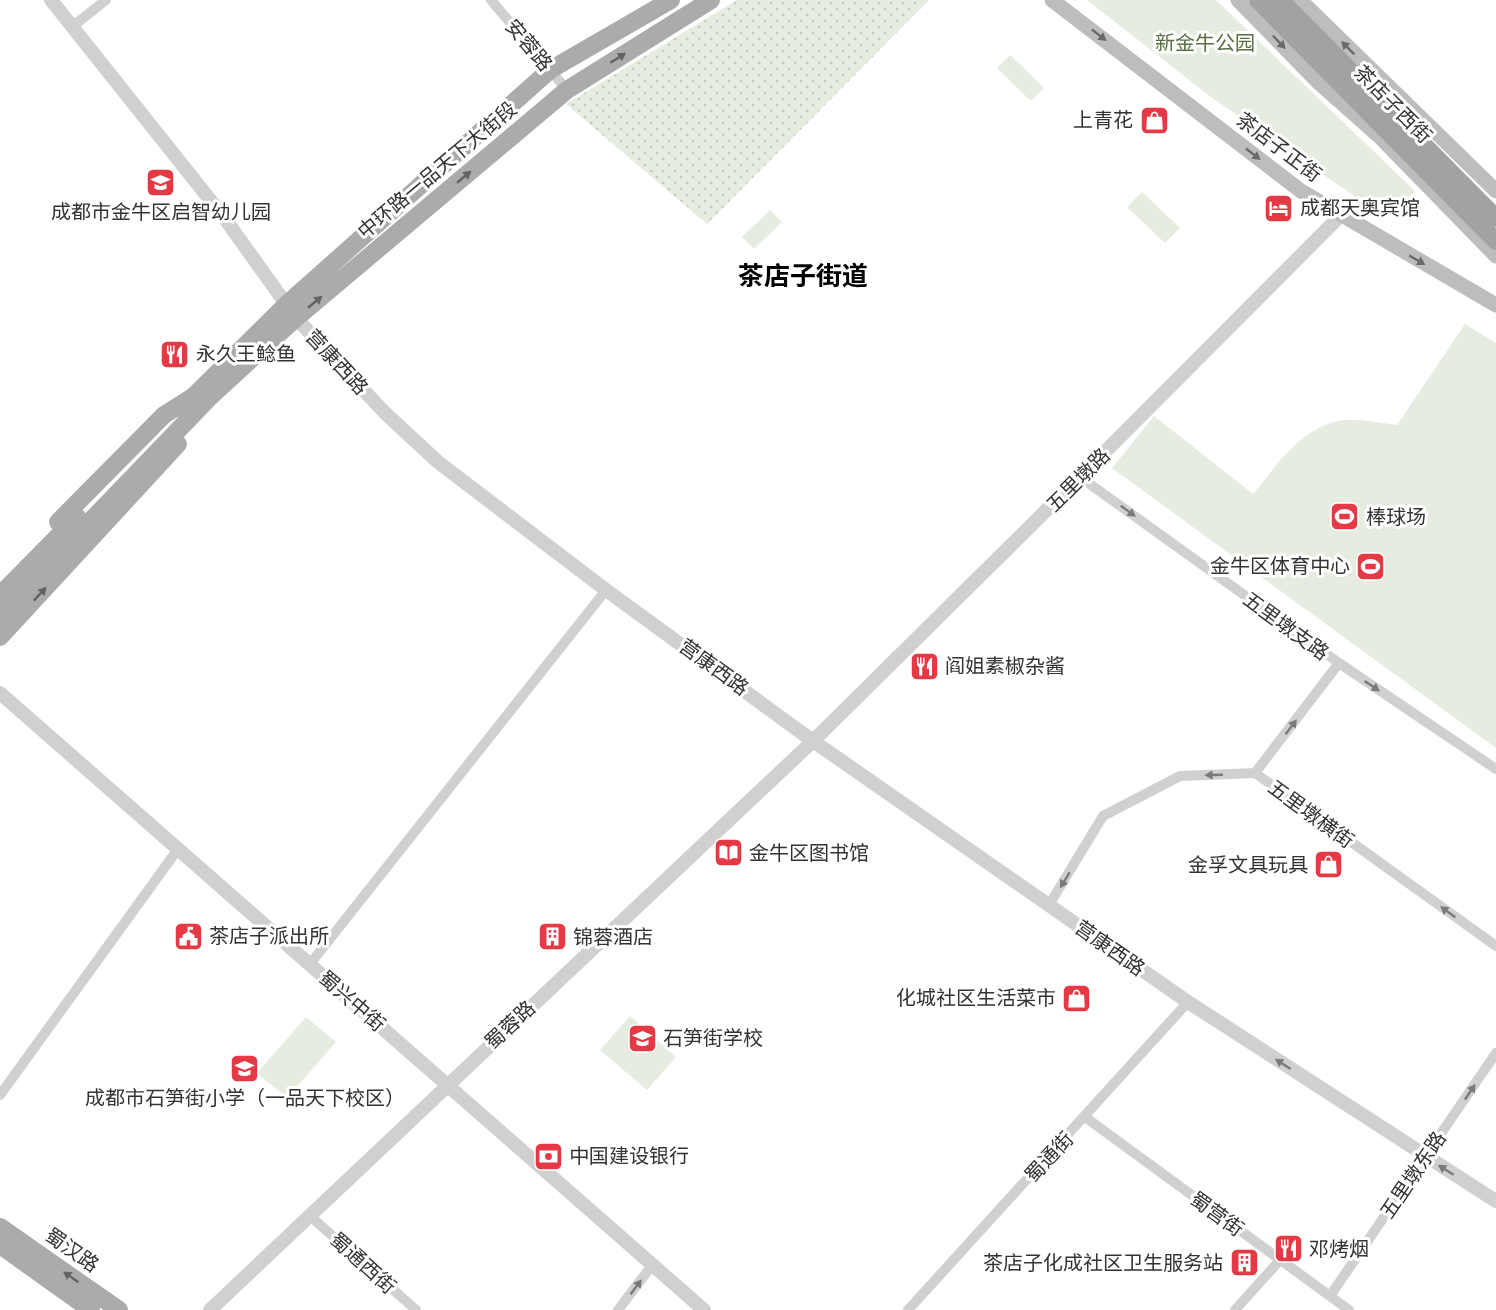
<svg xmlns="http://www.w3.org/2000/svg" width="1496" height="1310" font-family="Karla,'Noto Sans SC',sans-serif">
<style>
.grass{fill:url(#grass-dots)}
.park{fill:#e6ecdf}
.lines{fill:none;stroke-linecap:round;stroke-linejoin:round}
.minor{stroke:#d0d0d0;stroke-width:10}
.tertiary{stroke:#d0d0d0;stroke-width:14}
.secondary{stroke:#bdbdbd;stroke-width:15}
.primary{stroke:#ababab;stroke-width:18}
.trunk{stroke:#a2a2a2;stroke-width:18}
.oneway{fill:#6a6a6a}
.oneway2{fill:#636363}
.oneway3{fill:#7a7a7a}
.labels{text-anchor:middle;stroke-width:6;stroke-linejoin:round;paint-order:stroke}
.park-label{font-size:20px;fill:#56703f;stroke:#fff}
.street-label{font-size:20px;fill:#333;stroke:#fff}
.poi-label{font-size:20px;fill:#333;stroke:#fff;text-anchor:start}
.district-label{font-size:26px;font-weight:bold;fill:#000;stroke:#fff}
</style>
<defs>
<pattern id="grass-dots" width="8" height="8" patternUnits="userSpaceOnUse" patternTransform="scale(1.5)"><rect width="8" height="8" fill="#e6ecdf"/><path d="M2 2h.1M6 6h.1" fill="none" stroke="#c6cbc0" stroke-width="1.8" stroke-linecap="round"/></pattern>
</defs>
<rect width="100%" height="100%" fill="#fff"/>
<path class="grass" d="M737,0H929L707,224L566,104Z"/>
<path class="park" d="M1087,0H1216L1415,191L1386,218L1211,97Z
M1010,55L1044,88L1031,101L997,68Z
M1142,192L1180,228L1165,243L1127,207Z
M770,210L782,222L754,249L742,237Z
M1465,324L1496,343V748L1112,468L1154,416L1253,494C1278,464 1303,424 1346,420C1362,419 1380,423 1397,425Z
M630,1016L676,1057L647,1090L600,1050Z
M306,1017L336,1042L287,1098L257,1073Z"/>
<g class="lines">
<path class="minor" d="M491,0L567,90
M73,26L106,0
M1080,477L1339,663L1496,769
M1255,773L1339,663
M1049,905L1103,816L1180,776L1255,773L1496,946
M310,964L606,590
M0,1095L178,849
M1085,1117L1349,1310
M310,1216L416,1310
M1330,1296L1496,1053
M618,1310L653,1264
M908,1310L1188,1002
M1235,1310L1280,1260"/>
<path class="tertiary" d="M51,0L223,216L296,318L385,413L438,462L606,590L813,741L1188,1002L1496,1201
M0,693L704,1310
M210,1310L813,741L1080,477L1340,216"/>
<path class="secondary" d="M1052,0L1301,191L1496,305
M1238,0L1319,83L1381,138L1496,256
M1300,0L1496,191"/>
<path class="primary" d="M194,396L287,304L550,70L671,0
M58,522L164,415L194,396
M0,595L77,517
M0,615L209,398L296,318L567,90L711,0
M0,637L178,444
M0,1227L119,1310
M0,1245L91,1310"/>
<path class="trunk" d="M1258,0L1496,241
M1280,0L1496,218"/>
</g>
<defs><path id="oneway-solid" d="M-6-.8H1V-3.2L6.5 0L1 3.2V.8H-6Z" transform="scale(1.5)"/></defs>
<g class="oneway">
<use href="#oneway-solid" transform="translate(1099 35) rotate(38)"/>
<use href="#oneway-solid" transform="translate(1279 42) rotate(46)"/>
<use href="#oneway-solid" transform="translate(1348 48) rotate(-135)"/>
<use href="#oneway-solid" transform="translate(1253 154) rotate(38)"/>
<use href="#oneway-solid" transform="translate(1417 260) rotate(30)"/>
</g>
<g class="oneway2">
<use href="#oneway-solid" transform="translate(618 58) rotate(-32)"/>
<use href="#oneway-solid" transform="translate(464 177) rotate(-40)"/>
<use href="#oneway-solid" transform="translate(315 302) rotate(-40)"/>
<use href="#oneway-solid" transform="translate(40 594) rotate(-47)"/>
<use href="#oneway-solid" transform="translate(71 1277) rotate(-145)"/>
</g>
<g class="oneway3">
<use href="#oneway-solid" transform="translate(1128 511) rotate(36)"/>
<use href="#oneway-solid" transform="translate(1372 686) rotate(34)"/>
<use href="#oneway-solid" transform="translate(1291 727) rotate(-53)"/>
<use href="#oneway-solid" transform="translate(1214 775) rotate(178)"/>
<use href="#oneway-solid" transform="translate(1065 880) rotate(121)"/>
<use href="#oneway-solid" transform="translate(1448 912) rotate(-144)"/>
<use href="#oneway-solid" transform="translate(1283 1064) rotate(-147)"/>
<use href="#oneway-solid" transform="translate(1470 1092) rotate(-56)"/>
<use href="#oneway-solid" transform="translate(1446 1170) rotate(-148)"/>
<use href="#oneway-solid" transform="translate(636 1287) rotate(-53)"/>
</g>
<defs>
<symbol id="shop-square" viewBox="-11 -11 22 22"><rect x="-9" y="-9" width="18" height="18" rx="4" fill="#e63946" stroke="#fff"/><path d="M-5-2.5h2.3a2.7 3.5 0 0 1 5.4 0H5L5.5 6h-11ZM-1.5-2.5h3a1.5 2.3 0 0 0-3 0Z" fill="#fff"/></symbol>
<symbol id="school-square" viewBox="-11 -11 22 22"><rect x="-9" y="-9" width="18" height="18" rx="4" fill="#e63946" stroke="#fff"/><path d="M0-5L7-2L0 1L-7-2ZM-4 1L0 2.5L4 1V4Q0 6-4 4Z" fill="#fff"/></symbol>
<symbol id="hotel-square" viewBox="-11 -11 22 22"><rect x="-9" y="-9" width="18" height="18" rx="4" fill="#e63946" stroke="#fff"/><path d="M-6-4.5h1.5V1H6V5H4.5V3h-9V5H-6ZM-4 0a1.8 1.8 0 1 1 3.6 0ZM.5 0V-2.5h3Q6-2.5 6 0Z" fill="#fff"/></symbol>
<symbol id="restaurant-square" viewBox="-11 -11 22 22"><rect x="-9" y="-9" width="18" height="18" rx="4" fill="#e63946" stroke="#fff"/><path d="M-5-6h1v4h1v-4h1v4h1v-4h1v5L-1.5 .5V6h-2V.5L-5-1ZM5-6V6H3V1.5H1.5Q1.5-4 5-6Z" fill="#fff"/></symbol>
<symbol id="stadium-square" viewBox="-11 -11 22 22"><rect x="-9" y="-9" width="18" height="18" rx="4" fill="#e63946" stroke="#fff"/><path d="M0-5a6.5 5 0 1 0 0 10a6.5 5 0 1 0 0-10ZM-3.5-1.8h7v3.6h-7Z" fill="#fff"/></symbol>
<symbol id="library-square" viewBox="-11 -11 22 22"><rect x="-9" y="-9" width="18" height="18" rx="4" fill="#e63946" stroke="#fff"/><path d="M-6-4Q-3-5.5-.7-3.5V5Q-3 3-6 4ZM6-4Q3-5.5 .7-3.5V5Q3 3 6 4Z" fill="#fff"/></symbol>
<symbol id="civic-square" viewBox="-11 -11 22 22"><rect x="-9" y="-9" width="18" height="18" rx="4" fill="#e63946" stroke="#fff"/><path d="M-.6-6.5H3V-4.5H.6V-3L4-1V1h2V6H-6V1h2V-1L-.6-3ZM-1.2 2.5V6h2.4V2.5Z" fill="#fff"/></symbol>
<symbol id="building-square" viewBox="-11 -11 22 22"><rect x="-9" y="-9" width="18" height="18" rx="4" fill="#e63946" stroke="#fff"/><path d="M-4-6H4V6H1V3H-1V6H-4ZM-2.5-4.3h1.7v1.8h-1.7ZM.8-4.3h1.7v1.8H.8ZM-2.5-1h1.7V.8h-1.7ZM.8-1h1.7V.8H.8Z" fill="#fff"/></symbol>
<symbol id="bank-square" viewBox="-11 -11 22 22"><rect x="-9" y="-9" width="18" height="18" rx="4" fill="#e63946" stroke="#fff"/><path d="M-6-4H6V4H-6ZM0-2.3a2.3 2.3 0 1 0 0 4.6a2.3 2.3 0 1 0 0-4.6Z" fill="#fff"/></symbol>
</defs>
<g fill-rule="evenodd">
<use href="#shop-square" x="1138" y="104" width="33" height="33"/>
<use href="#school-square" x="144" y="166" width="33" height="33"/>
<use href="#hotel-square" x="1262" y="192" width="33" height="33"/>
<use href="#restaurant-square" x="158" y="338" width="33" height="33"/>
<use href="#stadium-square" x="1328" y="500" width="33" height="33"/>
<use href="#stadium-square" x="1354" y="550" width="33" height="33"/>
<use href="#restaurant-square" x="908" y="650" width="33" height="33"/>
<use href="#library-square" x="712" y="836" width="33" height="33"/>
<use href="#shop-square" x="1312" y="848" width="33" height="33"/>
<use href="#civic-square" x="172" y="920" width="33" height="33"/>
<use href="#building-square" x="536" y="920" width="33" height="33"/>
<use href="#shop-square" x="1060" y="982" width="33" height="33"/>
<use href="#school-square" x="626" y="1022" width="33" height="33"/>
<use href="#school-square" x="228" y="1052" width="33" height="33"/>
<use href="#bank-square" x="532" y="1140" width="33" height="33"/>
<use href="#restaurant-square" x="1272" y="1232" width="33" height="33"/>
<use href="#building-square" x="1228" y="1246" width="33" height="33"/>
</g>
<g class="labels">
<g class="park-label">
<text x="1205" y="50">新金牛公园</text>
</g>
<g class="street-label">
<text transform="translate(529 45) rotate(50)" y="7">安蓉路</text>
<text transform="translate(1393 104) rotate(45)" y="7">茶店子西街</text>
<text transform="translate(1279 147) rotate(37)" y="7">茶店子正街</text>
<text transform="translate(437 170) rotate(-40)" y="7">中环路一品天下大街段</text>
<text transform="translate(337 362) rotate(47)" y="7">营康西路</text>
<text transform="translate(1078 480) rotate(-45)" y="7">五里墩路</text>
<text transform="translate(1286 626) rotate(36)" y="7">五里墩支路</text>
<text transform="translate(714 667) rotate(36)" y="7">营康西路</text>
<text transform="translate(1311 814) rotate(36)" y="7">五里墩横街</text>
<text transform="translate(1110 948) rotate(35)" y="7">营康西路</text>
<text transform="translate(352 1001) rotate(41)" y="7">蜀兴中街</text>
<text transform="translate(510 1025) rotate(-43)" y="7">蜀蓉路</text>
<text transform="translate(1049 1157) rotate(-47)" y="7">蜀通街</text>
<text transform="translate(1413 1175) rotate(-56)" y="7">五里墩东路</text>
<text transform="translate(1217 1214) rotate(36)" y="7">蜀营街</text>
<text transform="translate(72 1250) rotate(35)" y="7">蜀汉路</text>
<text transform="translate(363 1263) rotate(42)" y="7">蜀通西街</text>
</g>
<g class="poi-label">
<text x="1133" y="127" text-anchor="end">上青花</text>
<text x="1300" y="215">成都天奥宾馆</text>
<text x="161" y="219" text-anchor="middle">成都市金牛区启智幼儿园</text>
<text x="196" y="361">永久王鲶鱼</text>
<text x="1366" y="524">棒球场</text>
<text x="1350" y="573" text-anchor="end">金牛区体育中心</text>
<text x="945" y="673">阎姐素椒杂酱</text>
<text x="749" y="860">金牛区图书馆</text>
<text x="1308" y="872" text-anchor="end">金孚文具玩具</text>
<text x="209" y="943">茶店子派出所</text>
<text x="573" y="944">锦蓉酒店</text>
<text x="1056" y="1005" text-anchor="end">化城社区生活菜市</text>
<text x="663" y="1045">石笋街学校</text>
<text x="245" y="1105" text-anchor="middle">成都市石笋街小学（一品天下校区）</text>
<text x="569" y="1163">中国建设银行</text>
<text x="1309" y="1256">邓烤烟</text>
<text x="1223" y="1270" text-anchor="end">茶店子化成社区卫生服务站</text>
</g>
<g class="district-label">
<text x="803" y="285">茶店子街道</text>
</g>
</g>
</svg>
